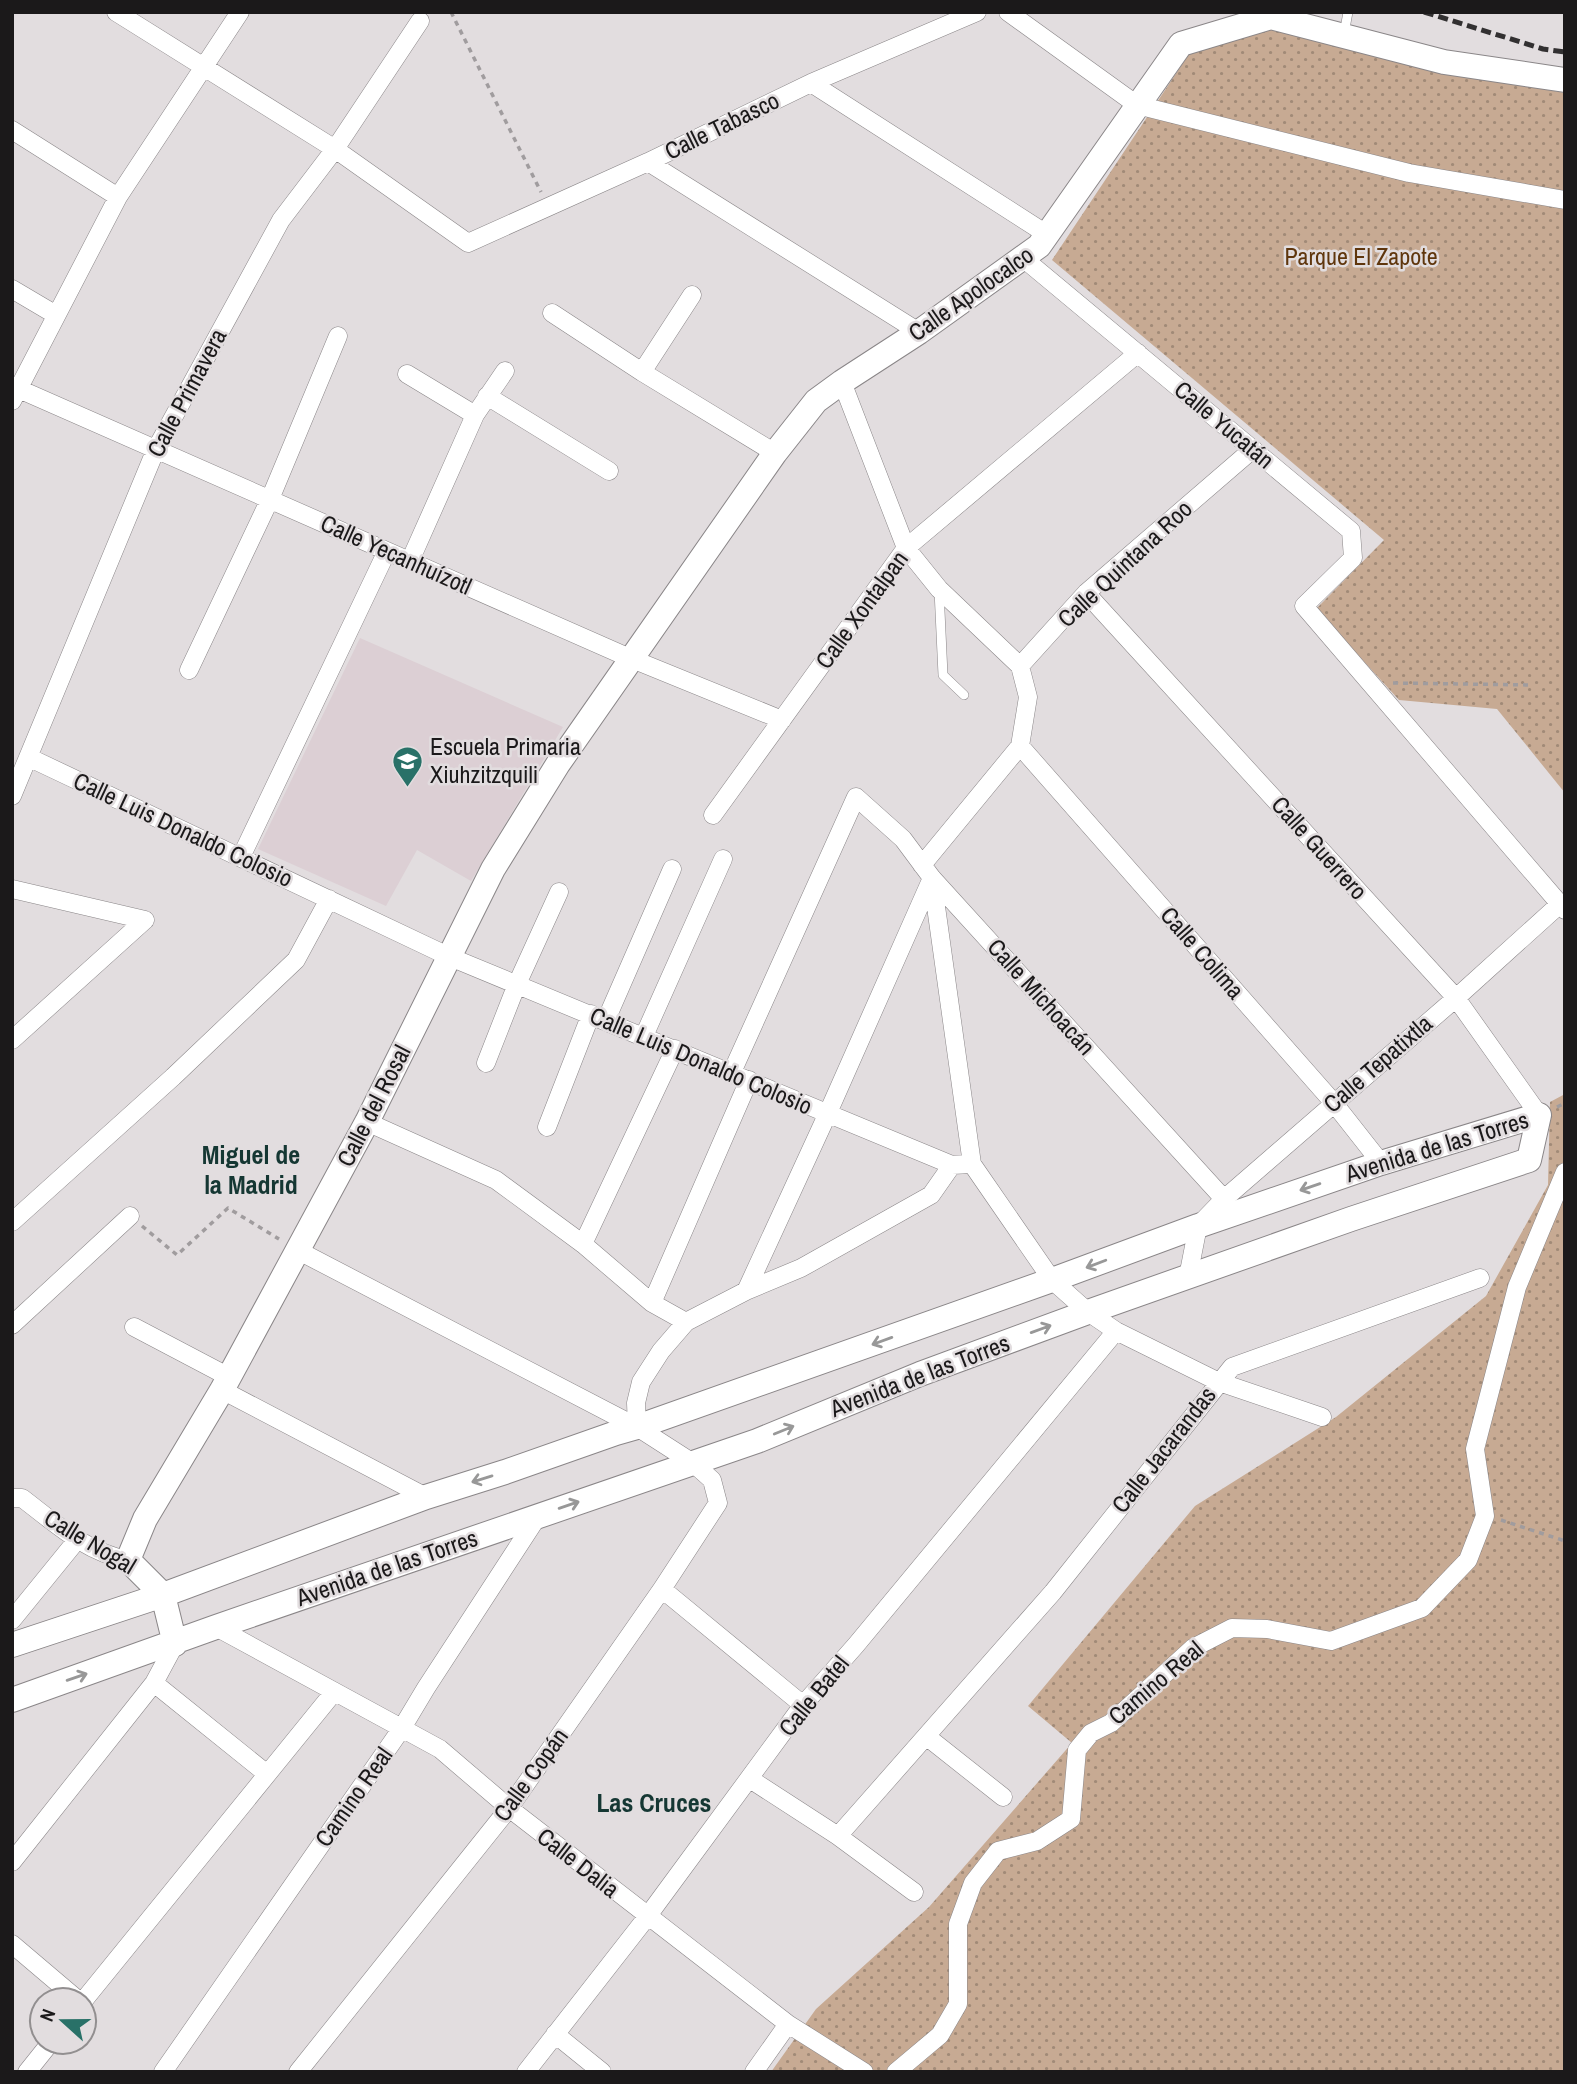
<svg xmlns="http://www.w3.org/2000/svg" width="1577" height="2084" font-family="'Archivo Narrow',sans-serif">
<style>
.built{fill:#dccfd4}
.grass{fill:url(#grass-dots)}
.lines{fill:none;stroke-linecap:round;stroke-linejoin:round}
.lane-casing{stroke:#8a8688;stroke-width:10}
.street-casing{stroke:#8a8688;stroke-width:19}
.secondary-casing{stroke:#8a8688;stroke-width:26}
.path{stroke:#a09c9e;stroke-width:3.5;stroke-dasharray:5 5;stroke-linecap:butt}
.lane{stroke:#fff;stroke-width:9}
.street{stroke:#fff;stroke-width:18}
.secondary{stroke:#fff;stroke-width:24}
.rail{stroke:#323031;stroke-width:5;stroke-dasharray:10 5;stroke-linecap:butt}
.oneway{stroke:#989898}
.labels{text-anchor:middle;stroke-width:5;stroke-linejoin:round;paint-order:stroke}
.street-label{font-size:24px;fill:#1b191a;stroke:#e2dddf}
.park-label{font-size:24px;fill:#5f360d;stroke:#e2dddf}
.poi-label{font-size:24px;fill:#1b191a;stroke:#e2dddf;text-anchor:start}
.neighbourhood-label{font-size:26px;font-weight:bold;fill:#153733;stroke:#e2dddf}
</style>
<defs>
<pattern id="grass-dots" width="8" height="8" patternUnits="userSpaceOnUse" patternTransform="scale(1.75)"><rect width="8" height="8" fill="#c7aa93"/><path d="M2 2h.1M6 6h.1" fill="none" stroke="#a18a77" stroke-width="1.8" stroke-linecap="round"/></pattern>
</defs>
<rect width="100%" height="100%" fill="#e2dddf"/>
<path class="built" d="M360,638L563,727L471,881L417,850L386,906L258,849Z"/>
<path class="grass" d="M1271,24L1445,70L1565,93V793L1497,709L1399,700L1316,609L1384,540L1052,260L1189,54Z
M1565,1094V2072H771L816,2009L929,1907L1072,1743L1028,1706L1195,1506L1336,1417L1486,1296L1548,1185L1550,1102Z"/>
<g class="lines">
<defs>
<path id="lane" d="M1344,34L1348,12
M939,590L943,675L964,695"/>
<path id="street" d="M116,12L335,149L468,243L648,162L811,83L977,12
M1008,12L1137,105L1409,173L1565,200
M811,83L1048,235
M12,130L118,197
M648,162L919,332
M1023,258L1351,531L1353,558L1304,606L1565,910
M12,289L56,315
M552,313L642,372L775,453
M642,372L692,295
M407,374L475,415
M842,382L906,548L939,589L1020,666
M12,386L632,659L782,720
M487,396L609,471
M12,401L118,197L240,12
M410,561L475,415L505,371
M1086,593L1456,998L1539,1115
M189,670L270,499L338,336
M1020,746L1333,1102L1381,1163
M28,757L450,957L952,1165L972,1164L1052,1280L1088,1312L1116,1331L1219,1382L1322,1417
M12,796L156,449L281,220L335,149L420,21
M713,815L906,548L1138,353
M241,857L387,551
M922,865L1020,746L1028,697L1020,666L1086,593L1253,449
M932,878L972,1164
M12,889L145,920
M606,1020L672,869
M644,1036L723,859
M12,1040L145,920
M486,1063L517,984L559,892
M732,1072L856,797L903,839L932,878L1224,1199
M367,1122L496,1180L583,1244L652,1303L686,1322
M547,1127L591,1014
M12,1222L173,1077L296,960L329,899
M583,1244L675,1049
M297,1250L637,1427L693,1463L712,1480L718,1503L662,1589L509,1808L298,2072
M1188,1277L1198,1226L1224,1199L1456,998L1560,904
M746,1291L827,1115L932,878
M652,1303L749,1080
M12,1325L130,1216
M134,1327L229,1377
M222,1390L426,1497
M637,1427L636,1403L641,1382L661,1351L686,1322L746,1291L801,1268L931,1195L952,1165
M12,1498H22C55,1523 87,1553 128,1560
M662,1589L803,1705
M12,1620L77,1540
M216,1627L440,1749L509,1808L788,2024L864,2072
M154,1683L267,1774
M926,1736L1003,1797
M750,1779L838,1836L914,1892
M838,1836L1053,1592L1232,1367L1480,1278
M12,1862L154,1683L175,1644
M12,1944L78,2000
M84,2000L334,1692
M555,2034L602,2072
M27,2072L51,2042
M163,2072L402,1728L426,1688L538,1516
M526,2072L647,1917L803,1705L856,1645L1116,1331
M754,2072L788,2024
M896,2072L940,2035L958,2004V1924L973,1883L998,1851L1037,1841L1071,1819L1077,1750L1091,1733L1111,1723L1193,1648L1232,1628L1267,1629L1331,1641L1422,1608L1468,1560L1485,1516L1475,1449L1517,1287L1565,1172"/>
<path id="secondary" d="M175,1644L163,1595L128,1560L145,1519L222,1390L367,1122L493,869L558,764L775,453L816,401L842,382L919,332L1039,246L1181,44L1271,17L1444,62L1565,80
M12,1645L163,1595L426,1497L505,1472L616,1433L637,1427L1052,1280L1198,1226L1381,1163L1539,1115L1529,1160L1351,1219L1088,1312L920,1374L757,1441L216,1627L12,1700"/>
</defs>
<use href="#lane" class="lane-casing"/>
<use href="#street" class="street-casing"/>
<use href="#secondary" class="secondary-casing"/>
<path class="path" d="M451,12L541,192
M1393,683L1532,685
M1557,1107L1565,1103
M142,1226L177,1255L228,1208L279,1239
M1501,1520L1565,1541"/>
<use href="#lane" class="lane"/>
<use href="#street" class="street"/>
<use href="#secondary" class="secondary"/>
<path class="rail" d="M1424,12L1543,49L1565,52"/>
</g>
<defs><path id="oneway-shaft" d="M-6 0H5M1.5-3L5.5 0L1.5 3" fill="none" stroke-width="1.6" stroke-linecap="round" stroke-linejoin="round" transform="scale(1.75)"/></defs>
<g class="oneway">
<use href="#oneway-shaft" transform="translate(1310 1187) rotate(161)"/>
<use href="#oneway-shaft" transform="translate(1096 1264) rotate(159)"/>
<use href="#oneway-shaft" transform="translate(1041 1329) rotate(-20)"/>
<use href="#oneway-shaft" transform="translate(882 1341) rotate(160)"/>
<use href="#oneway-shaft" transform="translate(784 1430) rotate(-22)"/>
<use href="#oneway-shaft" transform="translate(482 1479) rotate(163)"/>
<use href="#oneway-shaft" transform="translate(569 1505) rotate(-19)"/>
<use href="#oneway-shaft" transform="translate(77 1677) rotate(-19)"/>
</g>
<defs>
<symbol id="school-pin" viewBox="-11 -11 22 30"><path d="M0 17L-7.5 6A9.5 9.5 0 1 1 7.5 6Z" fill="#297168" stroke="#e2dddf"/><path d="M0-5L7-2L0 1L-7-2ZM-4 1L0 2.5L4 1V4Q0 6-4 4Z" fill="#fff"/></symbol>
</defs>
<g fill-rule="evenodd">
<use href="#school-pin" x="390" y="744" width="35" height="47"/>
</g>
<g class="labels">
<g class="street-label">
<text transform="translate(722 126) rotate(-26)" y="8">Calle Tabasco</text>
<text transform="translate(971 294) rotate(-35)" y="8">Calle Apolocalco</text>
<text transform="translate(187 393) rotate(-62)" y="8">Calle Primavera</text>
<text transform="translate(1224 425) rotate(40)" y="8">Calle Yucatán</text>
<text transform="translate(396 555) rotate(24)" y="8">Calle Yecanhuízotl</text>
<text transform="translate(1125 564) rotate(-43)" y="8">Calle Quintana Roo</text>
<text transform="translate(862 610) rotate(-54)" y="8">Calle Xontalpan</text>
<text transform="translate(183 830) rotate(25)" y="8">Calle Luis Donaldo Colosio</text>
<text transform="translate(1319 848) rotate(48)" y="8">Calle Guerrero</text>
<text transform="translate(1202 953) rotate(49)" y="8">Calle Colima</text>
<text transform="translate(1041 997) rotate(48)" y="8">Calle Michoacán</text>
<text transform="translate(701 1061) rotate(23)" y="8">Calle Luis Donaldo Colosio</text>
<text transform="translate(1378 1064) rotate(-41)" y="8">Calle Tepatixtla</text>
<text transform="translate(374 1106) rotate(-63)" y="8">Calle del Rosal</text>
<text transform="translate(1437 1147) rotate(-17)" y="8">Avenida de las Torres</text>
<text transform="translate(920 1376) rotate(-21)" y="8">Avenida de las Torres</text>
<text transform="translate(1164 1450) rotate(-52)" y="8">Calle Jacarandas</text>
<text transform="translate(90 1542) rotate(31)" y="8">Calle Nogal</text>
<text transform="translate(387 1568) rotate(-19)" y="8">Avenida de las Torres</text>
<text transform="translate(1156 1683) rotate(-40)" y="8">Camino Real</text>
<text transform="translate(814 1696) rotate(-51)" y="8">Calle Batel</text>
<text transform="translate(531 1775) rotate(-54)" y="8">Calle Copán</text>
<text transform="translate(354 1797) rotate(-55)" y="8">Camino Real</text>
<text transform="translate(578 1863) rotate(38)" y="8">Calle Dalia</text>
</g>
<g class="park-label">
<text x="1361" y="265">Parque El Zapote</text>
</g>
<g class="poi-label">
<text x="430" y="755">Escuela Primaria<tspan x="430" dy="28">Xiuhzitzquili</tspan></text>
</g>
<g class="neighbourhood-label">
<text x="251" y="1164">Miguel de<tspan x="251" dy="30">la Madrid</tspan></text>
<text x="654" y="1812">Las Cruces</text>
</g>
</g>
<rect width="1577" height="2084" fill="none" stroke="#1b191a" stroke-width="28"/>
<g transform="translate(63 2021) rotate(291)"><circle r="33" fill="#e2dddf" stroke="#928f90" stroke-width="2"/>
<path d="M0-5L12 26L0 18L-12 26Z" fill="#297168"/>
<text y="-10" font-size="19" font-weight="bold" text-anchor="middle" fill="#1b191a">N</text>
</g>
</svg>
